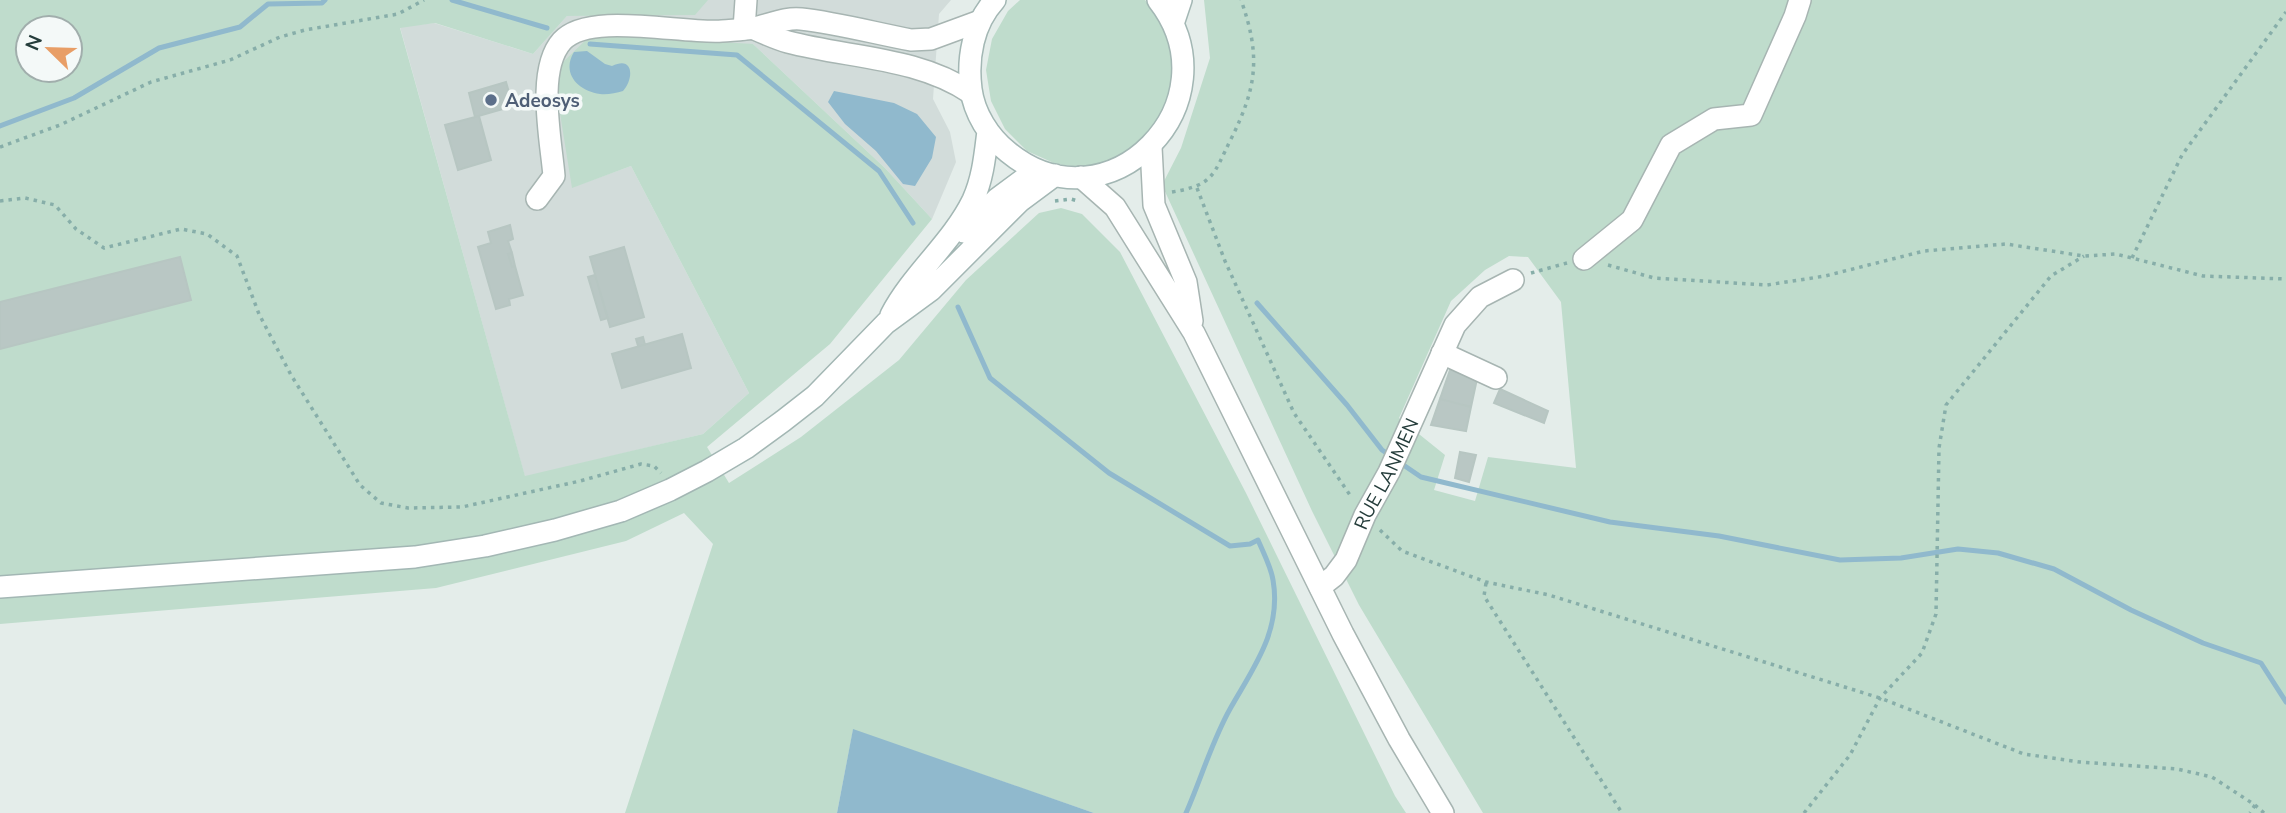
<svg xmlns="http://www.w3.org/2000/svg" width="2286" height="813" font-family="'Nunito Sans',sans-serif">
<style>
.built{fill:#d2dcda}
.green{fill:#bfdccc;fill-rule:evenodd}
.water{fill:#90b9cd}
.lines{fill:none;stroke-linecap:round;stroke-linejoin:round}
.stream{stroke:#90b9cd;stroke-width:5}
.building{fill:#b9c7c4;stroke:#b7c6c2;stroke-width:2}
.minor-casing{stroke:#a7b5b2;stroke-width:24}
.tertiary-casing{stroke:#a7b5b2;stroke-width:24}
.secondary-casing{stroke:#a3b7b4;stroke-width:24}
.path{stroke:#87aea9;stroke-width:3.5;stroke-dasharray:3.5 5;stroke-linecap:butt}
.minor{stroke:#fff;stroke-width:21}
.tertiary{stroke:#fff;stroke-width:21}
.secondary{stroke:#fff;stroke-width:21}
.service-dot{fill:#5c6f8a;stroke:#f4f9f8;stroke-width:2.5}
.labels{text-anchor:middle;stroke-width:7;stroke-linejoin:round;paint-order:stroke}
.service-label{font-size:19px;font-weight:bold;fill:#4e5e75;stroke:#f4f9f8;text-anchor:start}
.street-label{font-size:19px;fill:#253d3b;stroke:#f4f9f8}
</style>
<rect width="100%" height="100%" fill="#e4edea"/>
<path class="built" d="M617,0H951L939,14L933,99L950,132L956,162L932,219L885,168L753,44L573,187L631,166L749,393L703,434L525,477L400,27L434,23L533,54L567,16L627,14Z"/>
<path class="green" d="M0,0H708L695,15L567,16L533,54L435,23L400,28L525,476L703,434L749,393L631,166L572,188L557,95L561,64L592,34L753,44L885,168L932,219L830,344L707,447L729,483L801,437L899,360L966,280L1039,213L1061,208L1082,214L1120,252L1246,493L1395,796L1406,813H1094L853,730L837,813H625L713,544L684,513L626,541L436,588L0,624ZM28,28H70V70H28Z
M1020,0H1145L1166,26L1176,56L1166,118L1119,160L1088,168L1056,164L1027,151L1005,129L991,101L986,70L992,39L1008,11Z
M1204,0H2286V813H1483L1359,605L1312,511L1162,185L1181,148L1210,58ZM1509,256L1528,257L1561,302L1576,468L1488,457L1475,501L1434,490L1445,455L1399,418L1451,301L1485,270Z"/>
<path class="water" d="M587,51L605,64L612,66C634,55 634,79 623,91C616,93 607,95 600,94C578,91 561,73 574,52Z
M834,91L894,103L917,114L936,137L932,158L915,186L903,184L876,151L845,124L828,102Z
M853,729L1094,813H837Z"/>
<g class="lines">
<path class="stream" d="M452,0L547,28
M590,44L737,55L879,171L913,223
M0,126L74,98L159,48L240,27L268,4L322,3L325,0
M1257,303L1347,405L1382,450L1391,456
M958,307L990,378L1109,473L1230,546L1250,544L1258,540C1263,552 1271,567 1273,580C1282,631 1253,668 1230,709C1212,741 1201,779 1186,813
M1399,462L1421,477L1610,522L1719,536L1840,560L1901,558L1958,549L1998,553L2054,569L2131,610L2203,643L2261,663L2286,702"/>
</g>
<path class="building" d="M506,82L513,106L475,117L469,93Z
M479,116L491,160L458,170L445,125Z
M510,225L513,239L508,241L512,253L508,254L512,267L515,266L523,295L509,299L510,305L496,309L478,247L491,243L488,232Z
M624,247L644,317L610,327L590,257Z
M512,253L515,266L512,267L508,254Z
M180,257L191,300L0,349V302Z
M595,275L608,318L601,320L588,277Z
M682,334L691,368L622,388L612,354Z
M643,337L645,345L638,346L636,339Z
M1450,370L1477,379L1471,407L1440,399Z
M1500,389L1548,411L1544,423L1494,403Z
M1440,399L1471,407L1466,431L1431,425Z
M1460,452L1476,455L1469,482L1455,478Z"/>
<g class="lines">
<defs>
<g id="minor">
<path d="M752,28C764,33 776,39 788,42C849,58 918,57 971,93"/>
<path d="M744,29L746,0"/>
<path d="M537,199L554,176C551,140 536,70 562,41C589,11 681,34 722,31C733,30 744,30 754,28C769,25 786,17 801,19C837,23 874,33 911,40L931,39L980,21"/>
<path d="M1584,259L1632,220L1671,145L1714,119L1751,115L1795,16L1800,0"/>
<path d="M1442,353L1496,378"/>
<path id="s1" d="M1320,587L1334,576L1346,560L1365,515L1389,472L1455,325L1480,297L1513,280"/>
</g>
<path id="tertiary" d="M1151,147L1154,205L1186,282L1192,321
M1081,177L1115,207L1194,333L1343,634L1399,739L1443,813"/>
<path id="secondary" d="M995,0C973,24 967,58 971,89C974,113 989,137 1008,152C1108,234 1238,102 1158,0
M1173,24L1181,0
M964,232L997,199L1036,170
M891,315C913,273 952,243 973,200C983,178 985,155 988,131
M0,587L415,557L485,546L555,530L621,511L670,490L707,471L746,448L783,421L815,396L886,323L931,290L1020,201L1055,175"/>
</defs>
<use href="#minor" class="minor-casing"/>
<use href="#tertiary" class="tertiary-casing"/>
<use href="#secondary" class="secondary-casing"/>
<path class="path" d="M0,147L60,125L151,82L230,60L280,37L305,30L398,14L424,0
M1197,188L1225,261L1294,413L1352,498
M1172,192C1214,185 1213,175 1231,139C1257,87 1261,56 1241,0
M0,201L25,198L55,205L76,229L104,248L181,229L207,234L237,256L259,314L291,375L360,485L381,503L408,508L462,507L580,481L641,464L654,466L661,473
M1055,201L1071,199L1078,201
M2132,258L2182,155L2286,12
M1608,265L1654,278L1767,285L1825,276L1924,251L2006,244L2084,256L2116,254L2203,276L2286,279
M1531,273L1567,263
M1380,530L1402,551L1486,582L1549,595L1880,698L2024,754L2080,762L2177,769L2212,777L2255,805L2250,813
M1486,583L1484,596L1622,813
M2255,805L2264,813
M1804,813L1850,755L1880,698L1922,653L1936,614L1939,448L1946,405L2051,276L2084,256"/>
<use href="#minor" class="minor"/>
<use href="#tertiary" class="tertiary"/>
<use href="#secondary" class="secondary"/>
</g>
<circle class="service-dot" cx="491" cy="100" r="7"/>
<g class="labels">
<g class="service-label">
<text x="505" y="107">Adeosys</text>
</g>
<g class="street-label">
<text dy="7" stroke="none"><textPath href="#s1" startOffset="133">RUE LANMEN</textPath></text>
</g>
</g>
<g transform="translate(49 49) rotate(293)"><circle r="33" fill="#f4f9f8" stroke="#a1aeac" stroke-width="2"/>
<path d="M0-5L12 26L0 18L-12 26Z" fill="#e89e66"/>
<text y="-10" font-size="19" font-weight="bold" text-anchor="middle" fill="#253d3b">N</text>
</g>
</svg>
